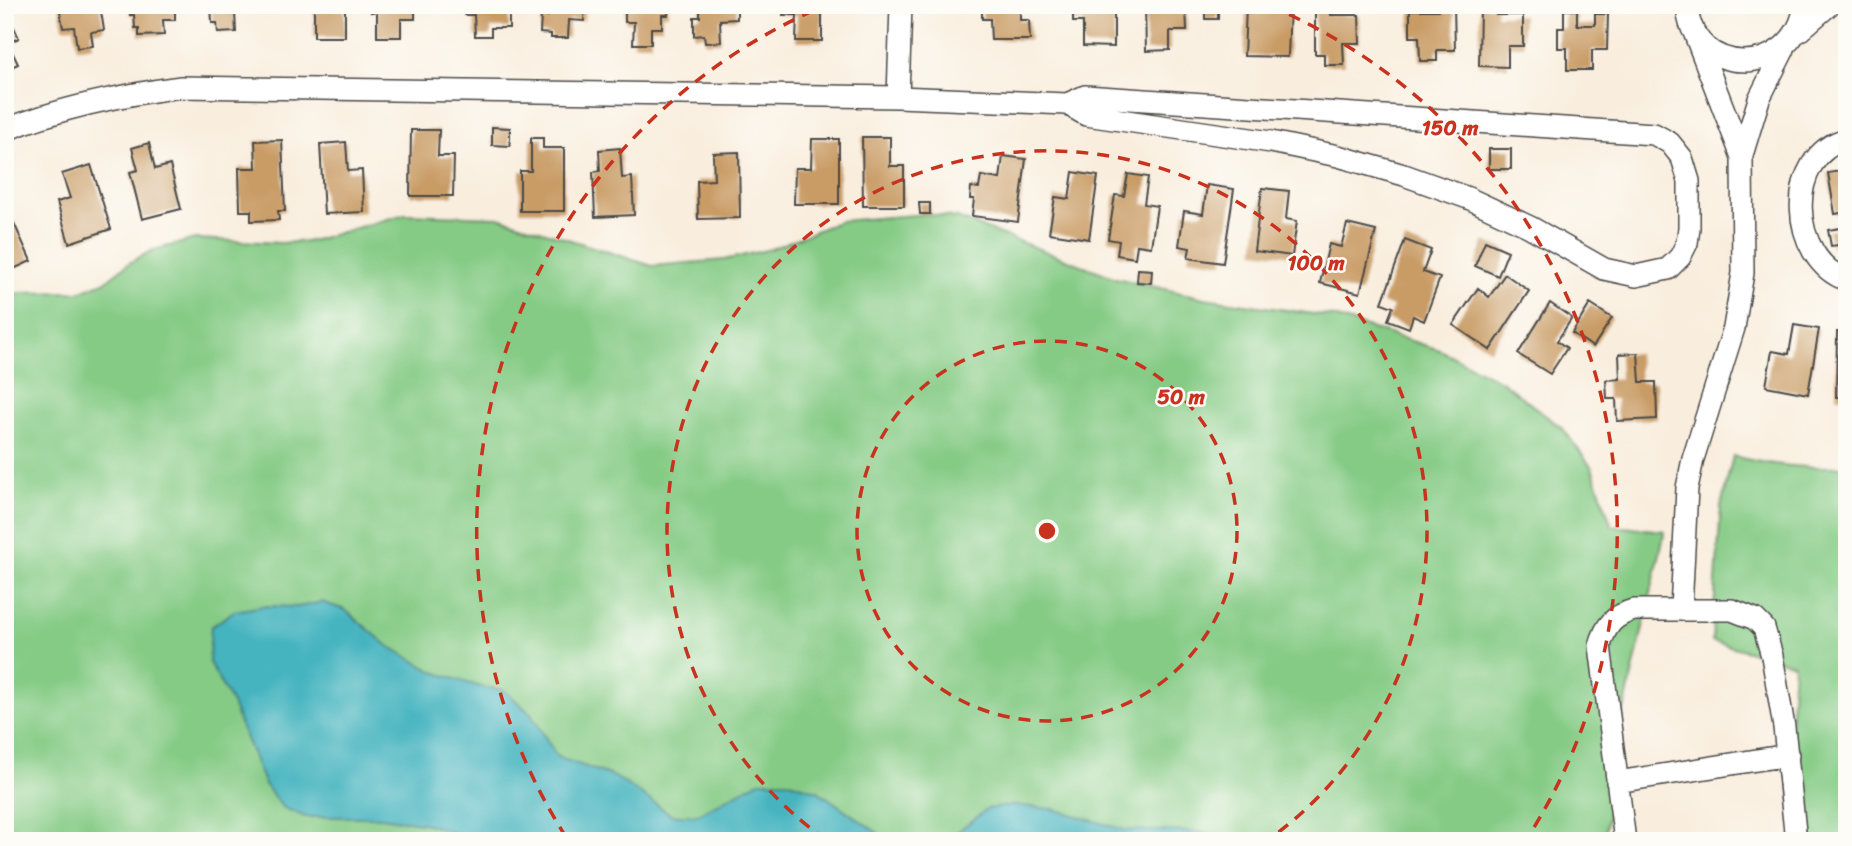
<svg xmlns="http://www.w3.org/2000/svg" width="1852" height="846" font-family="Sriracha,sans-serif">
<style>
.green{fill:#85cb85;stroke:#587b58;stroke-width:2}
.water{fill:#45b4bf;stroke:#387075;stroke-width:2}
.building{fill:#c99c66}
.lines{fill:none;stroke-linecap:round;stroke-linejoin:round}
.minor-casing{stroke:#4a4846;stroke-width:24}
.minor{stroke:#fff;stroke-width:21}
.ring{fill:none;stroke:#c8321e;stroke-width:3.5;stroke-dasharray:12 9}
.centre{fill:#c8321e;stroke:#fdfcf7;stroke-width:3.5}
.ring-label{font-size:21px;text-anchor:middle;font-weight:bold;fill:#c8321e;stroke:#fdfcf7;stroke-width:5;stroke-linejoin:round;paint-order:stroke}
</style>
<rect width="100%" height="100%" fill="#fdfcf7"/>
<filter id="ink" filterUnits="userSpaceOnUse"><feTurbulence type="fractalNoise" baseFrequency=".0143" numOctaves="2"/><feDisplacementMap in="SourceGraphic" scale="14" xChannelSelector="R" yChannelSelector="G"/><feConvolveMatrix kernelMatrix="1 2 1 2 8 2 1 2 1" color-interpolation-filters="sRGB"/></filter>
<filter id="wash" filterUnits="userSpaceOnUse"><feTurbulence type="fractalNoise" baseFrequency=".00686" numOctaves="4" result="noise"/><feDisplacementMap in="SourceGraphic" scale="28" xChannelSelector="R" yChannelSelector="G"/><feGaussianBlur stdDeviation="1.57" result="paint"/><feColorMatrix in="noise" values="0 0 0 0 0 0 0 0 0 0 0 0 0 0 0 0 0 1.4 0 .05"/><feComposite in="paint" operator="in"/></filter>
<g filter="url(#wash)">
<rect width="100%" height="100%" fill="#f9eede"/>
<path class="green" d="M405,214L499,217L652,266L724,260L771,249L840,221L926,214L957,218L1116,278L1204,298L1334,317L1440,350L1501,381L1563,429L1592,468L1612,526L1665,531L1622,719L1604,841H5V300L18,293L79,292L106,281L129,263L151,251L195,239L281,243L311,241Z
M1733,456C1771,466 1807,469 1847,466V841H1796L1788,765L1794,664L1712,641L1721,506Z"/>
<path class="water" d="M322,602L345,610L387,645L434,672L481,687L504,690L531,714L557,757L615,777L672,815H697L759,781H787L818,791L889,841H477L427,824L381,817H305L282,807L264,783L232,704L209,662L211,627L234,611L264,606L298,607Z
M1013,805L1053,809L1125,830L1201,832L1231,841H935L957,832L987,809Z"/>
<g id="blocks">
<path class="building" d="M59,5H100L104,30L91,32L93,46L77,48L74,27L63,28Z
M130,5H175V20H163L164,35L139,36V28H135L134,15H130Z
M211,5H251V12L235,13L236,32L218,33L217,23H212Z
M304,5H345V37H314V8Z
M371,5H415V19H401V37H377V11L371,12Z
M465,5H509V28H491V36H475L474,15H465Z
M549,5H585L584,21L569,20L568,38H551V34L540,33L541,16H548Z
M625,5H669L668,15H662V28H651V44H633L634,22H625Z
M700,5H737V19L720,20L721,42L705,43L704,35L694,36V17H700Z
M784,5H822V41H796L797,15H783Z
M982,5H1020V20H1029L1030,40H991L990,19H982Z
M1073,5H1114V47L1083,46V22H1073Z
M1145,5H1186L1187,31H1170V50L1146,51Z
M1275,5H1290L1288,57L1244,56L1246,7L1275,8Z
M1331,5V15H1359L1360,43H1343L1344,65H1324V54H1315V6Z
M1438,5H1454L1455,50H1437V61H1420L1419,37H1410V10H1438Z
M1480,6H1497L1496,15H1523V46H1508V67L1479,66Z
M1205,7H1218V19H1205Z
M5,8L19,38L8,43L18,64L5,70Z
M1564,10H1577V25H1595V14H1608L1607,50H1592V70H1567V48H1558V28H1564Z
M492,127L510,128V146L492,145Z
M411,130H439L438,156H454L453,196H410Z
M862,137H890V166H904V206H863Z
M531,138H543V148H564V211H520V171H531Z
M812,139H839V204H794L795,168H811Z
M282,140L285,211H278L279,220L251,221V211H240L239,168H256L255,141Z
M346,142L348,171L362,170L364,212L324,214L320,144Z
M149,143L155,169L170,165L181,209L142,219L130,172L138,170L132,148Z
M620,148L622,178L632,177L634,215L595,217L593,172L600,171L599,150Z
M1489,149H1511V169H1489Z
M739,152L740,218L698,219L697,181L714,180L713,153Z
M1003,156L1026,159L1018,222L972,216L974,199H970L971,187L979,188L981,176L1000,179Z
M91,165L111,229L69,243L57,202L70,198L62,174Z
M1847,170V212L1835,214L1828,173Z
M1073,172L1098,176L1089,239L1049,233L1055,197L1069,199Z
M1128,174L1148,177L1144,204L1157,206L1151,247L1137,245L1135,258L1117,255L1119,241L1108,239L1115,195L1124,196Z
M1207,185L1234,189L1223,263L1188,258L1190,248L1179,246L1184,211L1203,214Z
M1262,188L1289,191L1286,219L1297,221L1292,256L1254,251Z
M5,203L31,261L5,273Z
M919,203H930V214H920Z
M1347,224L1376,231L1360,293L1320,283L1329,244L1341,247Z
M1847,227V244L1831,246L1828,230Z
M1405,240L1431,250L1423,272L1440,278L1424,321L1413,316L1409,328L1388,320L1393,307L1382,303Z
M1485,241L1508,251L1498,276L1475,266Z
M1138,269L1152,270L1151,283L1137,282Z
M1505,274L1529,291L1490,350L1453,325L1478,288L1489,297Z
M1550,303L1572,318L1557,341L1567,348L1550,374L1518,354Z
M1590,304L1612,318L1593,347L1572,333Z
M1794,325L1819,329L1808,394L1766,386L1772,351L1789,354Z
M1837,332H1847V415H1844V397H1836Z
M1638,353L1640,382H1656L1657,419L1617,421L1616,399H1607L1606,380L1620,379L1619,354Z"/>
</g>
</g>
<g filter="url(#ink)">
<use href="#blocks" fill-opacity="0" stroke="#4a4846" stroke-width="2"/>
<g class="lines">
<defs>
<path id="minor" d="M1687,5C1690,78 1794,81 1805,5
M1798,32L1829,5
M898,97L901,5
M5,130C63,107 119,95 181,87L898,97L1067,104L1086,115L1271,142L1338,156L1404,175L1468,198L1530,227L1604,269L1636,276L1668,269L1680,257L1687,243L1689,228V181L1682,158L1670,143L1654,134L1085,96L1067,104
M1847,139C1783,155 1789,260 1847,280
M1742,155L1759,99L1784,49
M1681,610L1687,488L1693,459L1734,328L1743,273L1742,157L1692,27
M1617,782L1788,755
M1625,841L1600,646C1605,626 1614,615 1634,610H1732L1755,619L1764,628L1772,656L1784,727L1796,841"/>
</defs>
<use href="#minor" class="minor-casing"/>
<use href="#minor" class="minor"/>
</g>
</g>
<g class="ring">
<circle cx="1047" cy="531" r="190"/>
<path d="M826 840A380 380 0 1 1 1268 840"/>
<path d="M566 837A570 570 0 0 1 824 6M1270 6A570 570 0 0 1 1528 837"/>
</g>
<circle cx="1047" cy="531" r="10" class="centre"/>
<g class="ring-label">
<text x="1450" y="135">150 m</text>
<text x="1316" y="270">100 m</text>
<text x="1181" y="404">50 m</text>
</g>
<rect width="1852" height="846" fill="none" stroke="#fdfcf7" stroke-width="28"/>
</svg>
